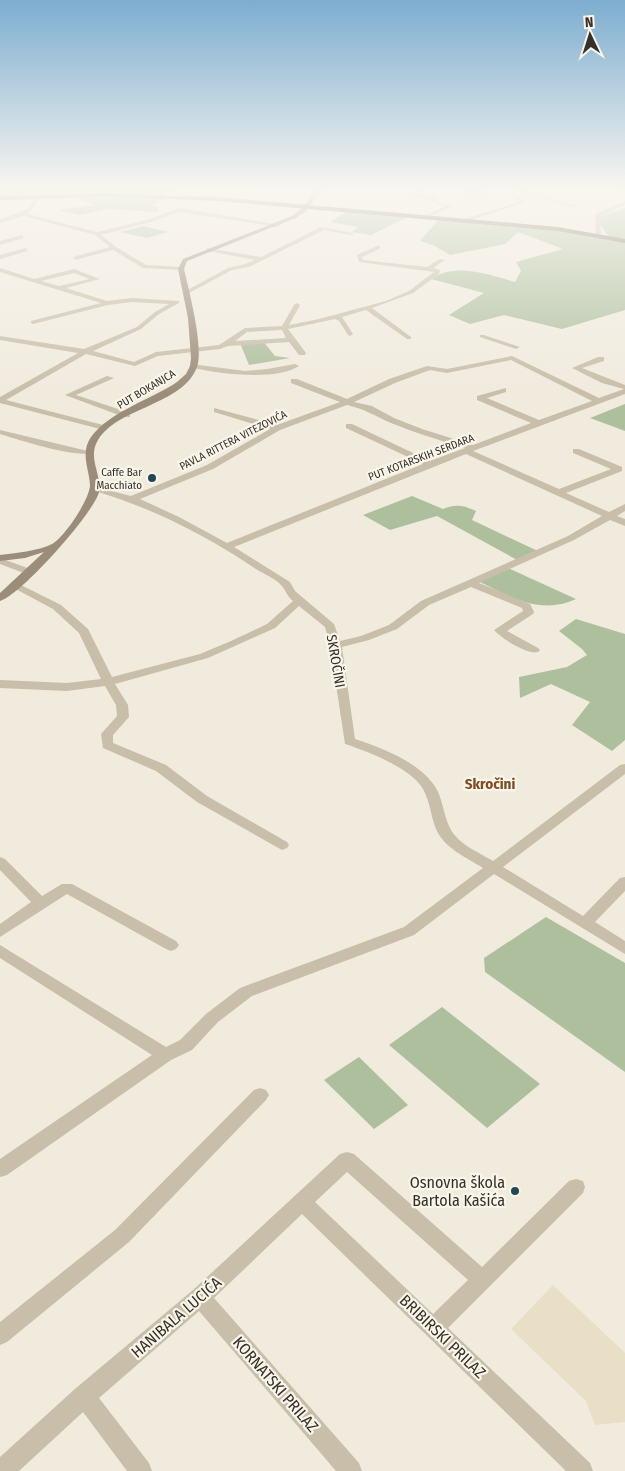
<svg xmlns="http://www.w3.org/2000/svg" width="625" height="1471" font-family="'Fira Sans Condensed',sans-serif">
<style>
.green{fill:#aebf9e}
.plaza{fill:#e8dfc6}
.lines{fill:none;stroke-linecap:round;stroke-linejoin:round}
.street{fill:#c8beaa;fill-rule:evenodd}
.secondary{fill:#9c8d7b;fill-rule:evenodd}
.primary{fill:#776a5b;fill-rule:evenodd}
.poi-dot{fill:#214855;stroke:#f9f5ea;stroke-width:2}
.labels{text-anchor:middle;stroke-width:4.5;stroke-linejoin:round;paint-order:stroke}
.far-street-label{font-size:11px;fill:#363029;stroke:#f9f5ea}
.far-poi-label{font-size:11px;fill:#363029;stroke:#f9f5ea;text-anchor:end}
.street-label{font-size:14px;fill:#363029;stroke:#f9f5ea}
.neighbourhood-label{font-size:15px;font-weight:bold;fill:#804d27;stroke:#f9f5ea}
.near-poi-label{font-size:16px;fill:#363029;stroke:#f9f5ea;text-anchor:end}
.near-street-label{font-size:16px;fill:#363029;stroke:#f9f5ea}
</style>
<rect width="100%" height="100%" fill="#f1ebde"/>
<path class="green" d="M0,187H188L161,195L166,198L151,206L158,207V211L155,212L108,209L80,215L58,210L93,205L76,198L0,201Z
M625,208V310L562,329L504,315L470,324L449,315L484,293L431,279C456,262 489,275 515,282L521,271L516,262L563,249L518,232L505,244L450,255L433,245L420,241L440,218L608,236L596,218Z
M346,212L408,217L371,235L352,232L358,227L330,222Z
M143,226L169,232L147,238L120,232Z
M263,341L275,356L290,358L249,365L240,343Z
M625,404V431L590,418Z
M412,496L443,509C456,504 463,505 476,511L472,520L540,552L519,561L437,516L390,530L363,515Z
M506,567L576,599C540,616 508,596 476,580Z
M576,619L625,634V740L612,751L572,725L590,702L551,684L520,698L519,677L567,667L587,655L582,649L559,631Z
M546,917L625,963V1072L485,972L484,958Z
M442,1007L540,1084L487,1128L389,1045Z
M359,1057L408,1105L374,1129L324,1080Z"/>
<path class="plaza" d="M553,1285L625,1353V1422L595,1425L586,1401L511,1329Z"/>
<g class="lines">
<path class="street" d="M42,187H46L45,190L71,195L69,196L43,193L28,214L97,232L147,220L179,208L281,225L278,227L179,212L151,222L101,235L116,247L146,265L181,267L183,270L143,268L113,250L75,260L73,257L110,247L95,235L24,216L0,223V219L27,210Z
M471,187L478,188L499,187L470,193L483,197L481,200L462,192L472,189Z
M504,187H511L577,206L572,207Z
M605,187L625,190V192L605,188Z
M422,188L426,189L417,194L436,198L435,201L453,206L426,218V216L445,206L410,194Z
M515,197H519L526,202L467,221L462,220L519,202Z
M625,201V205L600,216L601,235L596,236L595,214Z
M321,227L354,233L351,235L324,230L249,267L232,270L187,294L182,293L228,268L245,264L255,260L208,251L206,248L261,257Z
M22,235L24,238L0,245V241Z
M379,245L381,248L362,257L363,260L427,267L440,259L445,260L433,268L440,270L439,274L413,293L372,308L411,337V339H407L366,310L342,317L353,334L350,336L348,335L339,321L335,319L288,329L306,353L305,355H299L289,342L228,346L220,349L158,356L135,366L86,354L6,400L107,426V430H104L0,403V397L78,353L0,340V336L84,349L137,327L155,312L169,304L132,302L108,305L33,324L31,323V321L101,303L0,272V268L34,279L74,269L100,279L66,288L107,301L132,298L179,301V303L159,314L141,329L93,351L134,362L156,352L219,345L245,328L282,326L294,305L297,303L300,305L289,325L319,319L386,301L409,291L434,272L359,262L357,255ZM74,273L90,279L59,286L41,281ZM282,330L286,338L235,341L247,332Z
M26,248L28,251L0,259V255Z
M480,335H484L520,347L516,349L480,337Z
M512,356L599,398L624,389L602,383L572,368L598,357H604V361L582,368L625,385V394L473,451L559,489L611,469L573,453V449H579L622,467V471L566,493L609,512L625,504V511L617,516L625,519V526L610,520L574,540L479,583L530,604L534,612L533,614L507,631L538,648L540,650L538,652C527,655 501,638 494,630L523,611L522,608L471,587L429,605L397,629L369,640L342,647L355,739C382,748 417,761 434,785C443,797 443,815 450,828C458,844 478,852 493,861L620,765L625,764V774L503,867L583,916L620,878L625,877V891L595,922L625,941V954L494,874L414,935L252,996L218,1022L192,1050L171,1060L7,1175L0,1177V1159L152,1055L0,958V945L166,1047L180,1040L206,1014L240,988L404,927L483,868C467,858 444,848 436,829C431,817 430,801 423,789C411,768 367,751 345,744L330,645L325,627L299,606L275,628L208,658L115,684L128,705L129,717L113,735V743L166,765L207,796L287,842L289,845L287,848L282,850L197,802L156,771L103,748L101,734L117,716L116,705L105,686L67,691L0,688V680L67,683L101,679L79,633L53,609L10,586L15,583L19,584L61,605L88,629L112,677L200,654L231,641L267,624L293,601C287,596 286,591 282,586C276,579 264,574 256,569C206,535 150,507 92,490V486L131,496L207,465L270,429L214,412V408L277,425L340,402L291,383V379H297L347,399L389,379L427,366L447,369ZM511,360L592,401L539,420L487,398L506,392V388L477,396V400L531,423L473,445L422,429L394,418L372,406L354,402L395,383L430,370L447,373ZM347,405C365,409 375,416 391,423C415,433 440,440 465,448L430,461L352,424H346V428L423,464L227,543L179,517L140,499L213,469L280,430ZM466,454L602,516L568,536L421,601L389,625L361,636L340,641L334,624L295,591L290,582L234,547Z
M191,364L245,371L267,369L295,364L299,366C276,381 220,374 194,368L190,366Z
M107,376L114,378L76,395L130,413V417H124L65,395Z
M0,430L92,452C81,460 16,439 0,434Z
M0,558L33,570L34,572L29,575L0,564Z
M0,857L5,859L42,896L62,884H72L176,941L179,945L176,949L171,951L166,949L67,894L0,937V924L31,902L0,870Z
M260,1088L266,1090L269,1095L266,1100L129,1242L7,1342L0,1345V1322L115,1230L254,1090Z
M347,1152L354,1154L482,1267L569,1181L576,1179L583,1181L585,1187L583,1193L448,1328L590,1463L593,1471H566L302,1214L214,1298L359,1463L362,1471H336L199,1311L99,1398L149,1463L152,1471H127L83,1412L19,1471H0V1457L76,1388L193,1290L340,1154ZM347,1172L468,1280L433,1314L315,1202Z"/>
<path class="secondary" d="M319,187H324L306,211L296,218L187,261L184,269C189,291 204,347 197,367C183,405 118,407 98,440C87,458 102,474 99,492C94,513 20,596 0,601V593L44,552L25,558L0,561V555C15,553 38,551 52,544C64,538 90,499 90,485C89,468 80,453 91,437C109,412 152,399 177,382L186,374L190,366L191,358L188,318L178,269L183,259L292,216L302,208Z"/>
<path class="primary" d="M106,194L218,197L558,227L625,239V243L558,231L218,201L106,196L0,200V196Z"/>
</g>
<linearGradient id="sky" x2="0" y2="1"><stop stop-color="#7dadd0"/><stop offset="0.48" stop-color="#f9f6f0"/><stop offset="1" stop-color="#f9f6f0" stop-opacity="0"/></linearGradient>
<rect width="625" height="393" fill="url(#sky)"/>
<g class="poi-dot">
<circle cx="152" cy="478" r="5"/>
<circle cx="515" cy="1191" r="5"/>
</g>
<g class="labels">
<g class="far-street-label">
<text transform="translate(146 389) rotate(-31)" y="4">PUT BOKANJCA</text>
<text transform="translate(233 440) rotate(-27)" y="4">PAVLA RITTERA VITEZOVIĆA</text>
<text transform="translate(421 457) rotate(-21)" y="4">PUT KOTARSKIH SERDARA</text>
</g>
<g class="far-poi-label">
<text x="142" y="476">Caffe Bar<tspan x="142" dy="13">Macchiato</tspan></text>
</g>
<g class="street-label">
<text transform="translate(336 661) rotate(80)" y="5">SKROČINI</text>
</g>
<g class="neighbourhood-label">
<text x="490" y="789">Skročini</text>
</g>
<g class="near-poi-label">
<text x="505" y="1188">Osnovna škola<tspan x="505" dy="18">Bartola Kašića</tspan></text>
</g>
<g class="near-street-label">
<text transform="translate(176 1317) rotate(-41)" y="6">HANIBALA LUCIĆA</text>
<text transform="translate(443 1336) rotate(44)" y="6">BRIBIRSKI PRILAZ</text>
<text transform="translate(276 1384) rotate(49)" y="6">KORNATSKI PRILAZ</text>
</g>
</g>
<g transform="translate(590 35) rotate(356)" stroke="#f9f5ea" stroke-width="4" paint-order="stroke">
<path d="M0-4L9 19L0 12L-9 19Z" fill="#363029"/>
<text y="-8" font-size="14" font-weight="bold" text-anchor="middle" fill="#363029">N</text>
</g>
</svg>
